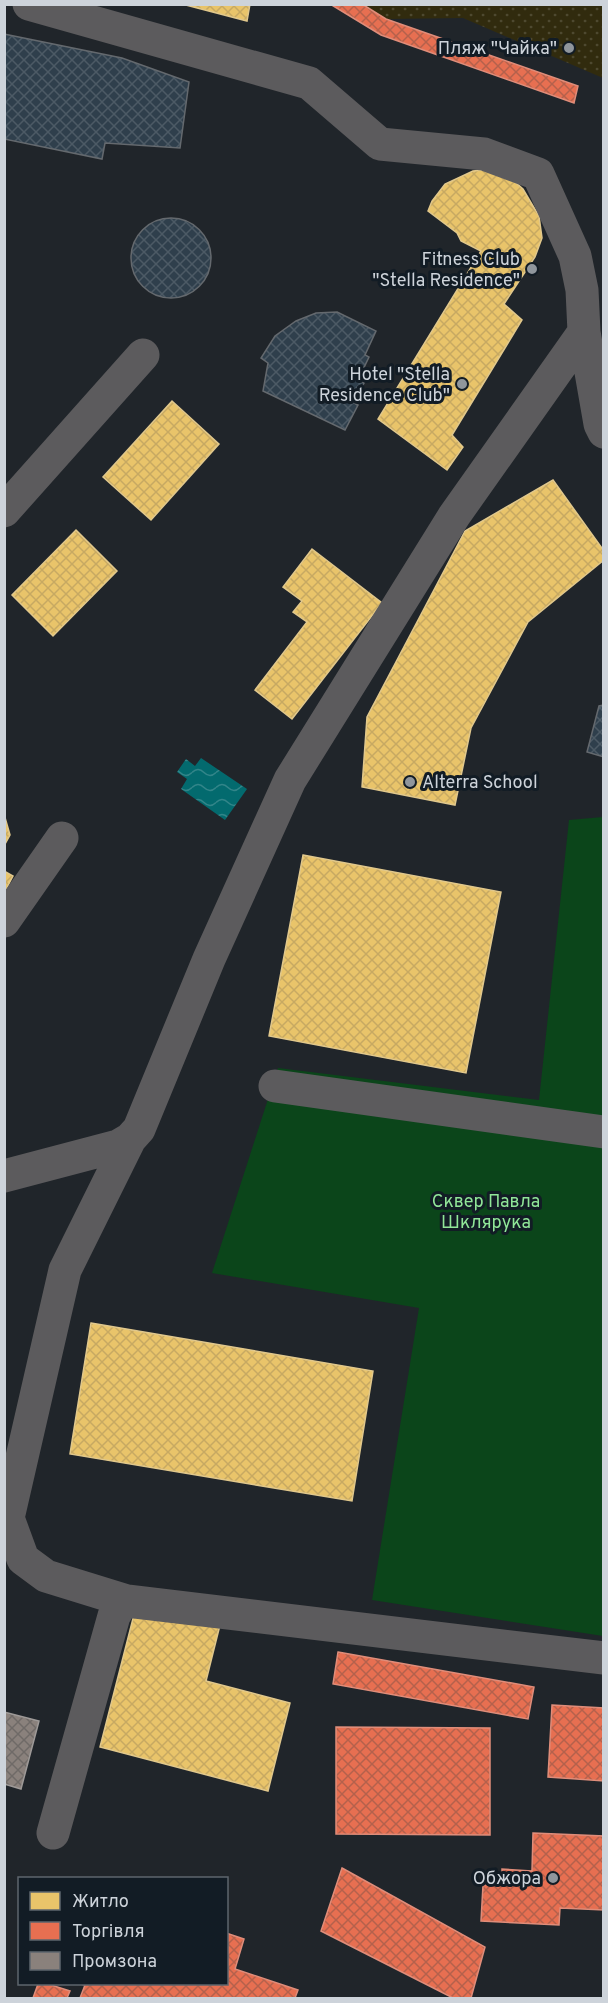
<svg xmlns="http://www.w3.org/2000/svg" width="608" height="2003" font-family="Overpass,sans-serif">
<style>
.sand{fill:url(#sand-dots)}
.park{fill:#0b451a}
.water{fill:url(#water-waves)}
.homes{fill:url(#homes-cross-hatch);stroke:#e1c88c;stroke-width:1.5}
.shops{fill:url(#shops-cross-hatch);stroke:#df8d7a;stroke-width:1.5}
.industry{fill:url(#industry-cross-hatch);stroke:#9e9a98;stroke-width:1.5}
.building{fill:url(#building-cross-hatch);stroke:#64696e;stroke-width:1.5}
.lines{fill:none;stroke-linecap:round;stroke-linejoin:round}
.minor{stroke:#5c5b5d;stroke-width:33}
.poi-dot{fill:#90969c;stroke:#121c25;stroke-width:2}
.labels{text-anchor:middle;stroke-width:6;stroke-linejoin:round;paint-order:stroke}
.poi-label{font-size:18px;fill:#cdd3da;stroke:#121c25;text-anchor:end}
.park-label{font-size:18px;fill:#90e698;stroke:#121c25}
</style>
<defs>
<pattern id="sand-dots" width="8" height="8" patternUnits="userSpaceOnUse" patternTransform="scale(1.5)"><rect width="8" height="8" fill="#312b0e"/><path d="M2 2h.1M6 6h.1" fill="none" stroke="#4e4930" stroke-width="1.8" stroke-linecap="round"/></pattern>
<pattern id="water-waves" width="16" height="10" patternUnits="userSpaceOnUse" patternTransform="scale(1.5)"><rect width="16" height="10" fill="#036a6e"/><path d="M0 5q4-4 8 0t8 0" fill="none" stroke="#328589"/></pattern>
<pattern id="homes-cross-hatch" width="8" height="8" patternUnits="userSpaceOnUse" patternTransform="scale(1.5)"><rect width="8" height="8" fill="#e9c46a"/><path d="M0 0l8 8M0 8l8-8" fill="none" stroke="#c7a962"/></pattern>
<pattern id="shops-cross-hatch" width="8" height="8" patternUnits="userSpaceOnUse" patternTransform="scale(1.5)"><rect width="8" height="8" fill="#e76f51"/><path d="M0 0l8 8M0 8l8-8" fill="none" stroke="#b4614c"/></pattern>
<pattern id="industry-cross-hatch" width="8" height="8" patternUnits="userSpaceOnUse" patternTransform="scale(1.5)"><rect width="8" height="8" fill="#8a817c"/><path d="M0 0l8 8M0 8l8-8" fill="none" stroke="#6f6a67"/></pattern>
<pattern id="building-cross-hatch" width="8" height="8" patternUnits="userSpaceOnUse" patternTransform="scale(1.5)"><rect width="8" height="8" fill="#2f3f4c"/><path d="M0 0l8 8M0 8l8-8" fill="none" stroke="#4c5a65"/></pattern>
</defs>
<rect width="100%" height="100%" fill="#20252a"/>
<path class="sand" d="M362,5H603V78L463,18L386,19Z"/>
<path class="park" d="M603,817V1636L372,1600L419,1308L212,1273L278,1068L539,1100L569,820Z"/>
<path class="water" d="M201,758L247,789L225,820L181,789L187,779L177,772L186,759L195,766Z"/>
<path class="homes" d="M182,4H250L247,21Z
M483,170L515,182L523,189L539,216L542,238L535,257L504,304L522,320L452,435L463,447L447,470L378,419L481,251L461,241L457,233L428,211L432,201L445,184L473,171Z
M172,401L219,444L151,520L103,477Z
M553,480L604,551V560L528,622L471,728L455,805L362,787L367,717L465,531Z
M76,530L117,571L53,636L12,595Z
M312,549L382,603L292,719L255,690L307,622L293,612L302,601L283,587Z
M4,814L10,835L4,846Z
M303,855L501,892L466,1073L269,1036Z
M4,871L13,876L4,893Z
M91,1323L373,1371L352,1501L70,1454Z
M137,1603L220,1625L206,1681L290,1703L268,1791L100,1747Z"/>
<path class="shops" d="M330,4H362L386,19L578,86L574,103L381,35Z
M338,1652L534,1687L528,1719L333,1684Z
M552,1705L604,1708V1781L548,1777Z
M336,1727L490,1728V1835L336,1834Z
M533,1833L604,1836V1910L560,1908L559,1925L481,1921L483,1885H502V1869L532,1871Z
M342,1868L485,1947L471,1998H453L321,1931Z
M226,1933L244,1939L235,1969L298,1990L295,1998H80L85,1985L80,1984H226Z
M38,1984H48L70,1991L67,1998H33Z"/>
<path class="industry" d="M4,1712L39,1721L21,1789L4,1784Z"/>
<path class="building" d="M4,34L122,58L189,82L180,148L105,143L102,159L4,139Z
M131 258a40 40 0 1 1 80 0a40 40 0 1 1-80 0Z
M337,312L376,331L365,355L369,357L358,380L364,383L354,403L358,405L345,430L263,391L268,363L261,358L275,336L296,321L316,313Z
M604,705V757L587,752L599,706Z"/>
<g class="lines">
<path class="minor" d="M29,4L309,83L380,144L484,154L538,174L575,256L582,290L584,332L600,424L604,432
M4,511L143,355
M4,921L62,838
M275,1086L604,1132
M4,1176L118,1146L130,1139L139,1129L209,959L290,780L454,516L584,332
M127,1601L46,1576L23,1559L8,1518L65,1270L130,1139
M53,1833L114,1616L121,1604L127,1601L604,1658"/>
</g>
<g class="poi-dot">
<circle cx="569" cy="48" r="6"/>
<circle cx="532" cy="269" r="6"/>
<circle cx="462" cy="384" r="6"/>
<circle cx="410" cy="782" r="6"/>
<circle cx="553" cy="1878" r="6"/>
</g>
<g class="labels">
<g class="poi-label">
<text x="557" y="54">Пляж "Чайка"</text>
<text x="520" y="265">Fitness Club<tspan x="520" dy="21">"Stella Residence"</tspan></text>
<text x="450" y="380">Hotel "Stella<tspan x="450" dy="21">Residence Club"</tspan></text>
<text x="422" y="788" text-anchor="start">Alterra School</text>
<text x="541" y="1884">Обжора</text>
</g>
<g class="park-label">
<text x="486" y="1207">Сквер Павла<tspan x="486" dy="21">Шклярука</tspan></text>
</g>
</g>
<rect width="608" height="2003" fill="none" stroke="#cdd3da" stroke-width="12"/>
<rect x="18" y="1877" width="210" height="108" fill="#121c25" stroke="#5d656d" stroke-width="1.5"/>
<rect x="30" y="1892" width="30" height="18" fill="#e9c46a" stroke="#5d656d" stroke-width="1.5"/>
<text x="72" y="1907" font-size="18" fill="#cdd3da">Житло</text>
<rect x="30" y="1922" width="30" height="18" fill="#e76f51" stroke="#5d656d" stroke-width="1.5"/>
<text x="72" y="1937" font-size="18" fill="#cdd3da">Торгівля</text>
<rect x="30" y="1952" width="30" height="18" fill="#8a817c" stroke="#5d656d" stroke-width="1.5"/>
<text x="72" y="1967" font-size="18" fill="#cdd3da">Промзона</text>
</svg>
